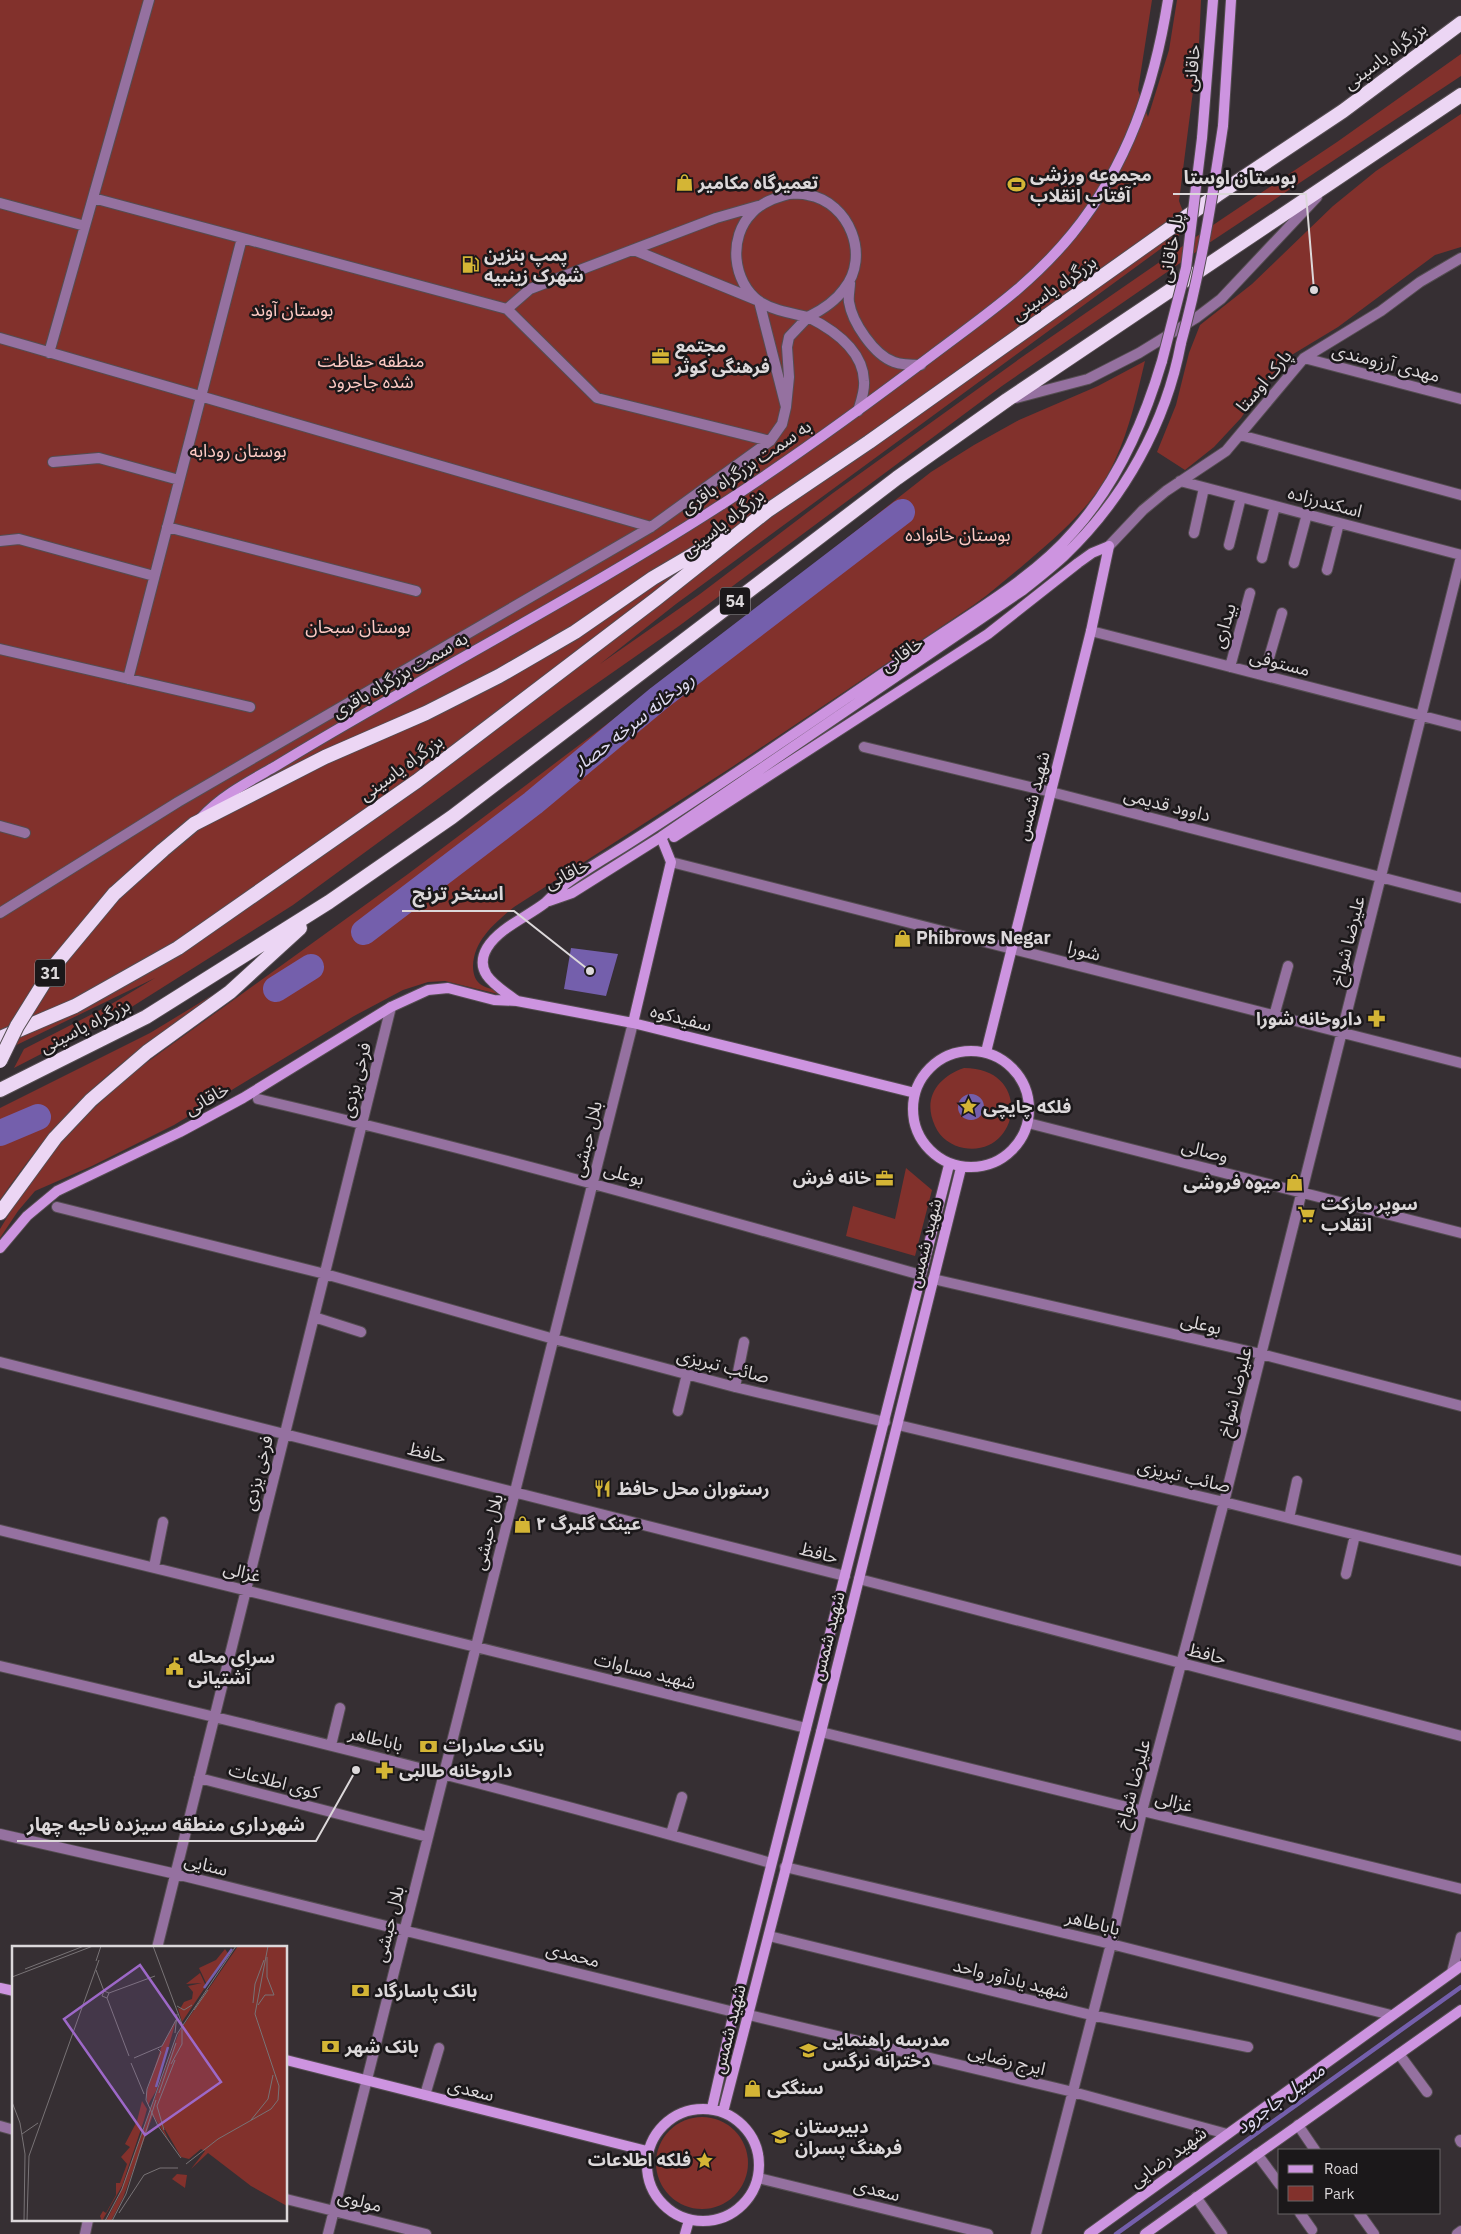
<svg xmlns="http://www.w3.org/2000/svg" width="1461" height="2234" font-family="'IBM Plex Sans','Noto Sans Arabic',sans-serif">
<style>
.green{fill:#82312c}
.water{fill:#745fac}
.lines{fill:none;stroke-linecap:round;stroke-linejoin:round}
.stream{stroke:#745fac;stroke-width:4.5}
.river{stroke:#745fac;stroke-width:26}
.minor-casing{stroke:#544d51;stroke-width:12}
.secondary-casing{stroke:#544d51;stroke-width:12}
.trunk-casing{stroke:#544d51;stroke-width:16}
.minor{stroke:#9571a0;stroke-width:10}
.secondary{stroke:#cd94e0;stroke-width:10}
.trunk{stroke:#ecd6f4;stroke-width:14}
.secondary-bridge-casing{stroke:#544d51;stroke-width:12;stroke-linecap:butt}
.trunk-bridge-casing{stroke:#544d51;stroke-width:16;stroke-linecap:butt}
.secondary-bridge{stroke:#cd94e0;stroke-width:10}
.trunk-bridge{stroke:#ecd6f4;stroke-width:14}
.labels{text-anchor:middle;stroke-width:5;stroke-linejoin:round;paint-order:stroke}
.shield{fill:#1b181a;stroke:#a29ea0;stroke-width:1}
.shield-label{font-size:16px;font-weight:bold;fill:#dcd8da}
.street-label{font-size:18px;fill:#dcd8da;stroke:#1b181a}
.poi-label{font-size:18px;font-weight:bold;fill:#dcd8da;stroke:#1b181a;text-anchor:start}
.park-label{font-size:18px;fill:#fecac4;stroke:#1b181a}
.water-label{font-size:19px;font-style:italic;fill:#dedaf0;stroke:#1b181a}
.inset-river{fill:none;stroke:#745fac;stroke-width:2.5}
.inset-road{fill:none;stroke:#787376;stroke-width:1}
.view{fill:#9d68c8;fill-opacity:0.15;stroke:#9d68c8;stroke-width:2.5}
.inset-edge{fill:none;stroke:#dcd8da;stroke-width:2.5}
.leader{fill:none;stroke:#dcd8da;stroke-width:2}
.callout-dot{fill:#dcd8da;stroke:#1b181a;stroke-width:2}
.callout-label{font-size:19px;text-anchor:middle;font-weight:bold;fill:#dcd8da;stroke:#1b181a;stroke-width:5;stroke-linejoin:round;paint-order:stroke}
</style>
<rect width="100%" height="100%" fill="#362f33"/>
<path class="green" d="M0,0H1152L1138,90L1148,117L1169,50L1177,0H1201L1199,44L1179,201L1189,228L676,604L600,664L700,594L833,493L1022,357L1219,221L1337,142L1461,54V76L1212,241L1002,386L679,626L566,705L293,905L130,1008L14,1068L24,1049L108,1006L155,978L0,1053Z
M1461,114V247L1435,255L1338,327L1290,356L1265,382L1241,418L1214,447L1185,470L1157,452L1176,405L1189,353L1200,325L1252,284L1333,206L1376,171Z
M1145,361C1137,394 1130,428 1115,460C1095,506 1057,536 1020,568C1005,580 991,593 975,604L732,767L514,907C495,923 474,940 473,966C473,973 475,980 480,984C485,988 493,989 499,991L498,994L445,981L428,982L403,990L354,1016L174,1125L92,1166L35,1191L18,1211L0,1238V1229L20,1196L59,1145L93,1109L135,1071L408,874L692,660L931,472L974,445L1019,420L1098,386Z
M229,985C180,1020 130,1053 87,1094C54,1126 26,1162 0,1200V1108L150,1033Z
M964,1068C1034,1068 1020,1157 964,1148C952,1146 940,1138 935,1126C922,1098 938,1077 964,1068Z
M906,1168L932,1190L915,1256L846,1236L853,1206L895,1219Z
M656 2163a46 46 0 1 1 92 0a46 46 0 1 1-92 0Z"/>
<path class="water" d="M571,948L618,954L606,996L564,989Z
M958 1107a13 13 0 1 1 26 0a13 13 0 1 1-26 0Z"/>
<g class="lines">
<path class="stream" d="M1116,2234L1461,1987"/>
<path class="river" d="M364,932L533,803L659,698L902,512
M276,989L311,967
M0,1133L38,1117"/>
<defs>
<path id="minor" d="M789,194C795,194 802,193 808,195C849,202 871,256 844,289C835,302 822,310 808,317C791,313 775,311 760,302C732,282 728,237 752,213C762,202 775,198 789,194Z
M93,198L507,309L597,398L770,441
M0,203L85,226
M634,250L759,301L786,407L789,377L787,347L789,337L808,317C832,329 863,349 864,381C865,391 861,401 858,411
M850,283C850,289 848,296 849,302C852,322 874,355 894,362C902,365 912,365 921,365
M507,309L530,289L716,218L758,206
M0,338L651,527
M49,353L149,0
M1304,358L1461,399
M1016,398L1088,379L1139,353L1196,318L1221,299L1317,197
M1240,435L1461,495
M53,462L99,458L179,480
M1180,481L1461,555
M167,527L416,591
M1194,533L1204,488
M0,541L19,539L154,576
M1229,545L1241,497
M1109,546L1143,510L1166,491L1226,451L1304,358L1381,311L1420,282L1461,258
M1262,558L1275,506
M1294,563L1307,514
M1327,570L1339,523
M1091,631L1461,726
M0,649L250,707
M1230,667L1250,593
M1264,675L1282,613
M128,679L242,238
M864,747L1051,792L1461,898
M0,826L25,833
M671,862L1461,1063
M0,913L178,802L651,527L770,441L782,424L786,407
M1274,1016L1288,966
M258,1099C481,1151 701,1213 921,1275
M1028,1123L1461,1233
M57,1207L325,1274L554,1339L735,1387L885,1422
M933,1279L1261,1354L1461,1406
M314,1317L361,1332
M0,1362L845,1576
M735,1387L744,1342
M678,1411L687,1374
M898,1425L1224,1502L1461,1561
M1289,1518L1297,1481
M0,1530L806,1728
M154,1567L163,1522
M1346,1574L1355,1535
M859,1579L1461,1736
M0,1666C259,1726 516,1790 771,1863
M821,1732L1461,1889
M331,1745L340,1708
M199,1778L428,1837
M0,1834L176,1874L734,2012
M671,1834L682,1797
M785,1867L1111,1944L1391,2015
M769,1936L1091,2015L1248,2047
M157,1948L391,1007
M1452,1972L1461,1937
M749,2015L1073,2092L1227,2134
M1399,2054L1427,2092
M425,2095L439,2048
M1298,2125L1315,2150
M0,2126L14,2130
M1460,2140L1461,2142
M1257,2154L1280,2185
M758,2178L988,2234
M1196,2197L1222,2234
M286,2199L426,2234
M1300,2213L1312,2230
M1359,2213L1374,2234
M85,2234L88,2220
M328,2234L633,1023
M1036,2234L1111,1944L1142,1811L1224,1502L1461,557
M1457,2234L1461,2231"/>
<path id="secondary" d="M1223,126L1231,0
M1202,138L1213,0
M201,818C222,795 250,781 276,766C323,737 371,710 418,683C521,624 625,567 724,503C798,455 869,403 939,350C988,313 1032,283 1072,234C1128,165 1154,87 1168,0
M674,837L988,634L1078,563L1092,553L1109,546
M549,901L572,893L661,837L1023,590C1037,579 1051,568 1064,556C1124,499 1166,423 1181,343
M517,1001C499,987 472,974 487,948C499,928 527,917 545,903C551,897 557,891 563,886C585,869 611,855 634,840C728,780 820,716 913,653C966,616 1032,580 1074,531C1117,483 1144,422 1162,361
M633,1023L671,862L661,837
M913 1109a58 58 0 1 1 116 0a58 58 0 1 1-116 0Z
M986,1052L1091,631L1109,546
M0,1248L27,1216L57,1191L180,1132L243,1098L391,1007L428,990L448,988L494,1000L517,1001L633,1023L915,1093
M0,1988L14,1991
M286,2060L647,2151
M712,2108L734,2012L949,1165
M647 2165a56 56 0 1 1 112 0a56 56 0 1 1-112 0Z
M723,2112L821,1732L961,1168
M685,2234L689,2220
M1089,2234L1461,1966
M1145,2234L1461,2010"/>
<path id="trunk" d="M114,894L163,850L194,824L325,757L426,713L499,676L575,632L653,578L723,537
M0,1038L75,1006L178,948L417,781L656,599L767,511L869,442L1217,195L1343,111L1461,23
M0,1090L146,1017L329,902L452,817L897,478L1007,400L1461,95
M0,1213L55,1138L91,1100L147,1052L230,992L300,928"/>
</defs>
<use href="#minor" class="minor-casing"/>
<use href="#secondary" class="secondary-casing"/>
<use href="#trunk" class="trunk-casing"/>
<use href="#minor" class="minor"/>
<use href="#secondary" class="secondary"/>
<use href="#trunk" class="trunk"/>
<defs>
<path id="secondary-bridge" d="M1181,343C1201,271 1212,199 1223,126
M1162,361L1186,268L1202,138"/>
<path id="trunk-bridge" d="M0,1061L17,1026L55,965L114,894"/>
</defs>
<use href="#secondary-bridge" class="secondary-bridge-casing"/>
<use href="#trunk-bridge" class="trunk-bridge-casing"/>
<use href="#secondary-bridge" class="secondary-bridge"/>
<use href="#trunk-bridge" class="trunk-bridge"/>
</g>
<defs>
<symbol id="shop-bare" viewBox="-9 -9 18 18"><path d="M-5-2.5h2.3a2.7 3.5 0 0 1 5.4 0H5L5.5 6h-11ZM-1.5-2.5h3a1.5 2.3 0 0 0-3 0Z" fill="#d4b535" stroke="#1b181a" stroke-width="2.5" paint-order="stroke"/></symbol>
<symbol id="stadium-bare" viewBox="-9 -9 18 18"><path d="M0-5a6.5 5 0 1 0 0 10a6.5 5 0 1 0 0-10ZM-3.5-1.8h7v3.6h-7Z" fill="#d4b535" stroke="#1b181a" stroke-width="2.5" paint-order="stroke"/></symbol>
<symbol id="fuel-bare" viewBox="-9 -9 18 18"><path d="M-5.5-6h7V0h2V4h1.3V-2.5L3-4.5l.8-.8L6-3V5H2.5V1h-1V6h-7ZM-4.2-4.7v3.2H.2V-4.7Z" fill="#d4b535" stroke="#1b181a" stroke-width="2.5" paint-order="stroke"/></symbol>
<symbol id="office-bare" viewBox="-9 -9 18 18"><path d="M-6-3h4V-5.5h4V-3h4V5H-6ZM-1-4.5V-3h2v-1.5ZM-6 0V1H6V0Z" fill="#d4b535" stroke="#1b181a" stroke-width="2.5" paint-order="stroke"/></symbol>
<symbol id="pharmacy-bare" viewBox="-9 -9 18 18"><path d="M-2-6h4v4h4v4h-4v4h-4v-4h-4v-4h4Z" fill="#d4b535" stroke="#1b181a" stroke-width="2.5" paint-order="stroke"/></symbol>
<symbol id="sight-bare" viewBox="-9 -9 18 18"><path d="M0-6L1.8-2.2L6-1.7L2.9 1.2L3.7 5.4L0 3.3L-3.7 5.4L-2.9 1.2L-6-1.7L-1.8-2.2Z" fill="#d4b535" stroke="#1b181a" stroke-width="2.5" paint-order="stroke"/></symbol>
<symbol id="supermarket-bare" viewBox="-9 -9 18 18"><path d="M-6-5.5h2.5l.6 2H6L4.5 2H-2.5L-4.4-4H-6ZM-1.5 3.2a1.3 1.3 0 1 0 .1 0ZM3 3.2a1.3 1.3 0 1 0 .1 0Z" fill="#d4b535" stroke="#1b181a" stroke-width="2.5" paint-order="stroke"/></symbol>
<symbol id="restaurant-bare" viewBox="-9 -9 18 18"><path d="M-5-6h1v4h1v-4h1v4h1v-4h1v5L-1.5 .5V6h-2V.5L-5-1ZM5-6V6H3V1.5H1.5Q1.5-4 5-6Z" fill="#d4b535" stroke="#1b181a" stroke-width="2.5" paint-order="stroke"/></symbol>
<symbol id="civic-bare" viewBox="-9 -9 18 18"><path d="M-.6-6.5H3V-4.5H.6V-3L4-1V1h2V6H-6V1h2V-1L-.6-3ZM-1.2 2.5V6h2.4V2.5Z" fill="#d4b535" stroke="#1b181a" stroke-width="2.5" paint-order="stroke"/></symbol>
<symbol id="bank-bare" viewBox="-9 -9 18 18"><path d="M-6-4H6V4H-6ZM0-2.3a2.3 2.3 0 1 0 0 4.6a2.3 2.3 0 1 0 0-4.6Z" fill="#d4b535" stroke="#1b181a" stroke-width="2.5" paint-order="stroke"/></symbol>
<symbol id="school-bare" viewBox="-9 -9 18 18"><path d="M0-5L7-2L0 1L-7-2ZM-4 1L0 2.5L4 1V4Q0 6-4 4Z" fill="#d4b535" stroke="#1b181a" stroke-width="2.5" paint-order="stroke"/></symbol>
</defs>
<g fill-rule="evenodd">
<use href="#shop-bare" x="672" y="170" width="25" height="25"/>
<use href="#stadium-bare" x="1004" y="172" width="25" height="25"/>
<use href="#fuel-bare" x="458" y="252" width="25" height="25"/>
<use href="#office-bare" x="648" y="344" width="25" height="25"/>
<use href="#shop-bare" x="890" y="926" width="25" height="25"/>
<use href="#pharmacy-bare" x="1364" y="1006" width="25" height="25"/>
<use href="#sight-bare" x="956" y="1094" width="25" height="25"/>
<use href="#office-bare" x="872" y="1166" width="25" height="25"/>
<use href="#shop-bare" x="1282" y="1170" width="25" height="25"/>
<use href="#supermarket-bare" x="1294" y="1202" width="25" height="25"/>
<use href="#restaurant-bare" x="590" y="1476" width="25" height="25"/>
<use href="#shop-bare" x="510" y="1512" width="25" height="25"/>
<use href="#civic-bare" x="162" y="1654" width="25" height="25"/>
<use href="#bank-bare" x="416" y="1734" width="25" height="25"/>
<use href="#pharmacy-bare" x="372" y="1758" width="25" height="25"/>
<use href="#bank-bare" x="348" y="1978" width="25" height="25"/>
<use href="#bank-bare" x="318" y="2034" width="25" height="25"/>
<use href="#school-bare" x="796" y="2038" width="25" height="25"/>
<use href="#shop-bare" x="740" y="2076" width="25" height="25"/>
<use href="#school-bare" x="768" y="2124" width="25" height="25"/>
<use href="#sight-bare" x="692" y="2148" width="25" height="25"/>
</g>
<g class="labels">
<g class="shield">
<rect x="720" y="587.5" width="30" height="27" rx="4"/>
<rect x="35" y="959.5" width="30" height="27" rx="4"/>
</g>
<g class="shield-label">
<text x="735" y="607">54</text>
<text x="50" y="979">31</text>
</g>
<g class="street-label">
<text transform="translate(1385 56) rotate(-37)" y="6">بزرگراه یاسینی</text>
<text transform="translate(1192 68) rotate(-85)" y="6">خاقانی</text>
<text transform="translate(1171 248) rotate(-80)" y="6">پل خاقانی</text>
<text transform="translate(1054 288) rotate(-35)" y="6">بزرگراه یاسینی</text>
<text transform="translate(1386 363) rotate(14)" y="6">مهدی آرزومندی</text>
<text transform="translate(1264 381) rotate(-50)" y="6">پارک اوستا</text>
<text transform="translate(746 467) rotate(-34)" y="6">به سمت بزرگراه باقری</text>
<text transform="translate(1325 502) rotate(15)" y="6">اسکندرزاده</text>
<text transform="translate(723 523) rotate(-38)" y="6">بزرگراه یاسینی</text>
<text transform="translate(1224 626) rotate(-74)" y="6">بیداری</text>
<text transform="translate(902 654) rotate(-35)" y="6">خاقانی</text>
<text transform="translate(1280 663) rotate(14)" y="6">مستوفی</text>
<text transform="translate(400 675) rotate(-30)" y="6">به سمت بزرگراه باقری</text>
<text transform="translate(401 768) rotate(-36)" y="6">بزرگراه یاسینی</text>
<text transform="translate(1033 796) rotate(-76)" y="6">شهید شمس</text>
<text transform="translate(1167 805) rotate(14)" y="6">داوود قدیمی</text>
<text transform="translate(567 874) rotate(-26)" y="6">خاقانی</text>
<text transform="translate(1348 941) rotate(-76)" y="6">علیرضا شواخ</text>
<text transform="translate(1084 951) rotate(14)" y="6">شورا</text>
<text transform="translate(681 1018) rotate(14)" y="6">سفیدکوه</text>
<text transform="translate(85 1026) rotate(-27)" y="6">بزرگراه یاسینی</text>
<text transform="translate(356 1080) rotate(-76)" y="6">فرخی یزدی</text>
<text transform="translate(207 1099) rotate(-29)" y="6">خاقانی</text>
<text transform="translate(587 1139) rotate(-76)" y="6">بلال حبشی</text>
<text transform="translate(1205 1151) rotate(14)" y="6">وصالی</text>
<text transform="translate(624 1174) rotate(16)" y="6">بوعلی</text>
<text transform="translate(925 1243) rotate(-76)" y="6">شهید شمس</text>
<text transform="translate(1201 1324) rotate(13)" y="6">بوعلی</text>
<text transform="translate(723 1366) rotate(14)" y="6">صائب تبریزی</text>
<text transform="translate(1235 1392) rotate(-76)" y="6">علیرضا شواخ</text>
<text transform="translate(427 1453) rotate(14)" y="6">حافظ</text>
<text transform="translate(258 1473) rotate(-76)" y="6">فرخی یزدی</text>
<text transform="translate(1184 1476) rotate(13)" y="6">صائب تبریزی</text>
<text transform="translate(488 1532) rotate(-76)" y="6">بلال حبشی</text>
<text transform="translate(819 1553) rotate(14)" y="6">حافظ</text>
<text transform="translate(242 1572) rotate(14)" y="6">غزالی</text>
<text transform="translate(828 1636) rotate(-76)" y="6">شهید شمس</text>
<text transform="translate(1207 1654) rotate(14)" y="6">حافظ</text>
<text transform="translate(645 1671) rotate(14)" y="6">شهید مساوات</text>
<text transform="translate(376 1739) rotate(14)" y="6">باباطاهر</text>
<text transform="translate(274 1781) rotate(15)" y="6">کوی اطلاعات</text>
<text transform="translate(1133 1784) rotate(-75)" y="6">علیرضا شواخ</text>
<text transform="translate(1174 1802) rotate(14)" y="6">غزالی</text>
<text transform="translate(206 1865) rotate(14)" y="6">سنایی</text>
<text transform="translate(1093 1923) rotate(14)" y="6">باباطاهر</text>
<text transform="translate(389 1924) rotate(-76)" y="6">بلال حبشی</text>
<text transform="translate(573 1955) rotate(14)" y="6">محمدی</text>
<text transform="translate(1011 1979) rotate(14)" y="6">شهید یادآور واحد</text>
<text transform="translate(729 2029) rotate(-76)" y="6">شهید شمس</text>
<text transform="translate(1007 2060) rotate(14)" y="6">ایرج رضایی</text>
<text transform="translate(471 2090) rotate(14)" y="6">سعدی</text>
<text transform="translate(1168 2157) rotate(-36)" y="6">شهید رضایی</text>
<text transform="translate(877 2190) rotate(14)" y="6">سعدی</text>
<text transform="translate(360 2201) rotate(14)" y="6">مولوی</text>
</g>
<g class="poi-label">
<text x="1030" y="181">مجموعه ورزشی<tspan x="1030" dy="21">آفتاب انقلاب</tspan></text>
<text x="698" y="189">تعمیرگاه مکامیر</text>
<text x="484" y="261">پمپ بنزین<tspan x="484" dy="21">شهرک زینبیه</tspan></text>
<text x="675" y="352">مجتمع<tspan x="675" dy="21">فرهنگی کوثر</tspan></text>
<text x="916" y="944">Phibrows Negar</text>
<text x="1362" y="1025" text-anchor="end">داروخانه شورا</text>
<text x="983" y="1113">فلکه چایچی</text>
<text x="871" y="1184" text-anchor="end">خانه فرش</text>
<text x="1281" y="1189" text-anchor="end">میوه فروشی</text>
<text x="1321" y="1210">سوپر مارکت<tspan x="1321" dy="21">انقلاب</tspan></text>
<text x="617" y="1495">رستوران محل حافظ</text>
<text x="536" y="1530">عینک گلبرگ ۲</text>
<text x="188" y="1663">سرای محله<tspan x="188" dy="21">آشتیانی</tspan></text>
<text x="443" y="1752">بانک صادرات</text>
<text x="399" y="1777">داروخانه طالبی</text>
<text x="374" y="1997">بانک پاسارگاد</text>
<text x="823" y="2046">مدرسه راهنمایی<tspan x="823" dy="21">دخترانه نرگس</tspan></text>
<text x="345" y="2053">بانک شهر</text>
<text x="767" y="2094">سنگکی</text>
<text x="795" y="2133">دبیرستان<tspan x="795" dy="21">فرهنگ پسران</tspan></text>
<text x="691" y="2166" text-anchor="end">فلکه اطلاعات</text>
</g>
<g class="park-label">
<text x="292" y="316">بوستان آوند</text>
<text x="371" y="367">منطقه حفاظت<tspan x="371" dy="21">شده جاجرود</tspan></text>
<text x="238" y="457">بوستان رودابه</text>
<text x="958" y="541">بوستان خانواده</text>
<text x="358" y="633">بوستان سبحان</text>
</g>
<g class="water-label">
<text transform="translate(633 722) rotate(-38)" y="7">رودخانه سرخه حصار</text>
<text transform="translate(1280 2098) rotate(-36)" y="7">مسیل جاجرود</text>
</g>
</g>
<g transform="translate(12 1946)">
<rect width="275" height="275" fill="#362f33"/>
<path d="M226,0H275V260L239,240L196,207L179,223L193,205L189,203L177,213L169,211L147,173L158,197L141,169L111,252L99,275H94L107,250L167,86ZM213,3L217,9L195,39L187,22L204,14ZM188,27L194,40L170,76L166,62L168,63L172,56L180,53L181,46L176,40L190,37L174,38ZM164,75L144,145L136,159L134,148L149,102ZM130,155L135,163L132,174L110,240L90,275L88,270L91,265L94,267L104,249V237H108L115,218L109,211L118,201L113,198L125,175ZM165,228L175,229L173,242L160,233Z" fill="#82312c"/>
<path class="inset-river" d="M192,42L220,3M144,141L156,101"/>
<path class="inset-road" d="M141,0L170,78V98L159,118M84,15L89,0M13,23L72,0M84,24L92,45M0,31L81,0M97,47L143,30M95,52L90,50L92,45L97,47L95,52L117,110M241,57L243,38L252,14M246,59L253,49H262L255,31V11M165,60L172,64L180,59M182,64L196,44M163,87L165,68M146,103L149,106L135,143L134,154L146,180L169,212M122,112L150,100L164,74M119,117L132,148M147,147L164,97M0,156L8,177L13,208L12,275M239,174L256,153L261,129M152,184L145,160L163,114M10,188L26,177M174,218L206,193L259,163L266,154L267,140L243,68L256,0M107,267L132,229L148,222H166M15,275L17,210L87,14M93,275L110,243L165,88L224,0M100,275L114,248L144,154"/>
<path class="view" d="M128,19L209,136L133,189L52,73Z"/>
<rect width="275" height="275" class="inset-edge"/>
</g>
<path class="leader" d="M1314 290L1306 194H1173M590 971L514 911H402M356 1770L316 1841H17"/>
<g class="callout-dot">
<circle cx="1314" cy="290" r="5"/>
<circle cx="590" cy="971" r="5"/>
<circle cx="356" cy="1770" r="5"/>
</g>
<g class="callout-label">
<text x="1240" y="184">بوستان اوستا</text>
<text x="458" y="900">استخر ترنج</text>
<text x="166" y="1831">شهرداری منطقه سیزده ناحیه چهار</text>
</g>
<rect x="1278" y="2149" width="162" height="65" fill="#1b181a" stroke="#686567"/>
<rect x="1288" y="2165" width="25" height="8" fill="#cd94e0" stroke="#686567"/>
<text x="1324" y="2174" font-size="15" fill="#dcd8da">Road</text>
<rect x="1288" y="2186" width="25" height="15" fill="#82312c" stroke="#686567"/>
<text x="1324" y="2199" font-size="15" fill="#dcd8da">Park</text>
</svg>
